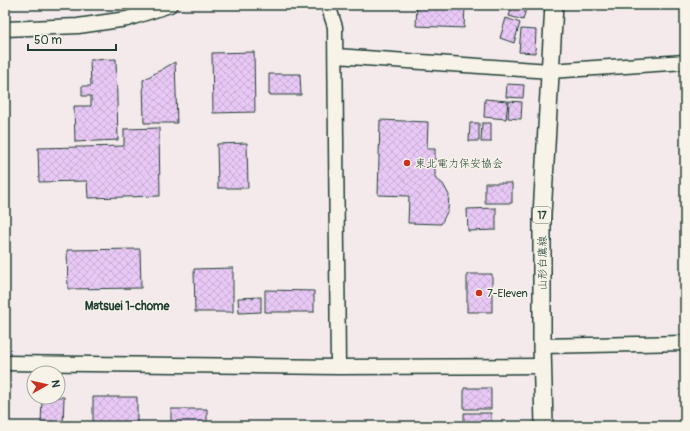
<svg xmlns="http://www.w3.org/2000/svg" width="690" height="431" font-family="Pangolin,'Klee One',sans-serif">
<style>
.building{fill:url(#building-cross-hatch);stroke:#1f3d34}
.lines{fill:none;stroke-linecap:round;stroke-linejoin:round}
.minor-casing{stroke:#1f3d34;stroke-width:17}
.major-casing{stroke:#1f3d34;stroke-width:20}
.minor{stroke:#f7f3e8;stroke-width:14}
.major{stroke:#f7f3e8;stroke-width:17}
.poi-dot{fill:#c8321e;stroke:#f7f3e8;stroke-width:1.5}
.labels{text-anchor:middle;stroke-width:3;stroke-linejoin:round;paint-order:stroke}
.shield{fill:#f7f3e8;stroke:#60746a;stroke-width:1}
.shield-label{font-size:10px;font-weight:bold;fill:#1f3d34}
.poi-label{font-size:11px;fill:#1f3d34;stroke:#f7f3e8;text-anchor:start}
.street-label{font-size:11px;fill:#1f3d34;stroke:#f7f3e8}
.neighbourhood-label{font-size:12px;font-weight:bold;fill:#1f3d34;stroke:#f7f3e8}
</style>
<defs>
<pattern id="building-cross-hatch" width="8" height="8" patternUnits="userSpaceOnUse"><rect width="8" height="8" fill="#e9c8f5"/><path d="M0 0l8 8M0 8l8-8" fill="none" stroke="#c7add3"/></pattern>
</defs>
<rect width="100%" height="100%" fill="#f4eaeb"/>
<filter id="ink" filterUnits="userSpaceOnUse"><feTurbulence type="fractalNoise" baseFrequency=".025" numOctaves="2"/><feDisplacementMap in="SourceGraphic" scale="8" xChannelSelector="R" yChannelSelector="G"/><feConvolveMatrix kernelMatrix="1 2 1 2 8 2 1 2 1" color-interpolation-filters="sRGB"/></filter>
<g filter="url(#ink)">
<path class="building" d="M417,5H465L464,28L416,26Z
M513,5H527L523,20L509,16Z
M506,18L520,23L514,43L500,38Z
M521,29L536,30L535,53L519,52Z
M254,52L255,112L213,113L212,53Z
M116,59L118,140L75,142L74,106H91V96H82V86H91L90,60Z
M175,62L177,123H144L143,80Z
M269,74H300L301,95H269Z
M507,84L524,85L523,98L506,97Z
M485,99L508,101L506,119L484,117Z
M509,101L522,102L521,119L508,118Z
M380,120L428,122L427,149H435V178L443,184L449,195L448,210L441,224L408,223L409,196L378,195Z
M470,123H479V141H469Z
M482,123H491V142H481Z
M159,128L160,196L88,198L87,181L39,182L38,148L124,146V129Z
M247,143L248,188H218L217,144Z
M485,183H512V203H485Z
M496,208V230L468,231L467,209Z
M140,249L141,288L68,289L67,250Z
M233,268V312H195L194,269Z
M467,274H492V312H467Z
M265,290L314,291V312H265Z
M261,297V312L239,313L238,298Z
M464,388H491V409H464Z
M42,397H64L63,426H41Z
M93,397H137V426H93Z
M171,409H207V426H171Z
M464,413H491V426H464Z"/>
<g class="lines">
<defs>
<path id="minor" d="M328,5L335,27L338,367
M5,29L78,26L127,19L170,5
M336,56L550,71L685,62
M542,346L685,343
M5,363L338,367L543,366"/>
<path id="major" d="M544,426L542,346V215L554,5"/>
</defs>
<use href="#minor" class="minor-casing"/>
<use href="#major" class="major-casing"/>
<use href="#minor" class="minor"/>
<use href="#major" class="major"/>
</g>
</g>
<g class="poi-dot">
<circle cx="407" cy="163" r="4"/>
<circle cx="479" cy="293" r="4"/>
</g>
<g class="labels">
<rect class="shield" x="533" y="207" width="18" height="16" rx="3"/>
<g class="shield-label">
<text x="542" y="219">17</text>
</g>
<g class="poi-label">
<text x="415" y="167">東北電力保安協会</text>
<text x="487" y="297">7-Eleven</text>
</g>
<g class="street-label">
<text transform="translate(542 263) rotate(-90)" y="4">山形白鷹線</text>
</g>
<g class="neighbourhood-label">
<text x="127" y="310">Matsuei 1-chome</text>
</g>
</g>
<rect width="690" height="431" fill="none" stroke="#f7f3e8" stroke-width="20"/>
<rect x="10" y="10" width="670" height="411" fill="none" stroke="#1f3d34" stroke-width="1.5" filter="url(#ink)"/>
<g transform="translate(46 385) rotate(82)"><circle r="19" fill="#f7f3e8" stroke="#a1aaa0"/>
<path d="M0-3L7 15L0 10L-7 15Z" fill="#c8321e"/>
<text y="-6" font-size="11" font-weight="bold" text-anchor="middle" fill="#1f3d34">N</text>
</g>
<path d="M28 44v6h88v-6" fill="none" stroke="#1f3d34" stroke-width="2"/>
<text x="34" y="44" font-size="12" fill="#1f3d34" stroke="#f7f3e8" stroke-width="3" paint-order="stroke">50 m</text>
</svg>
